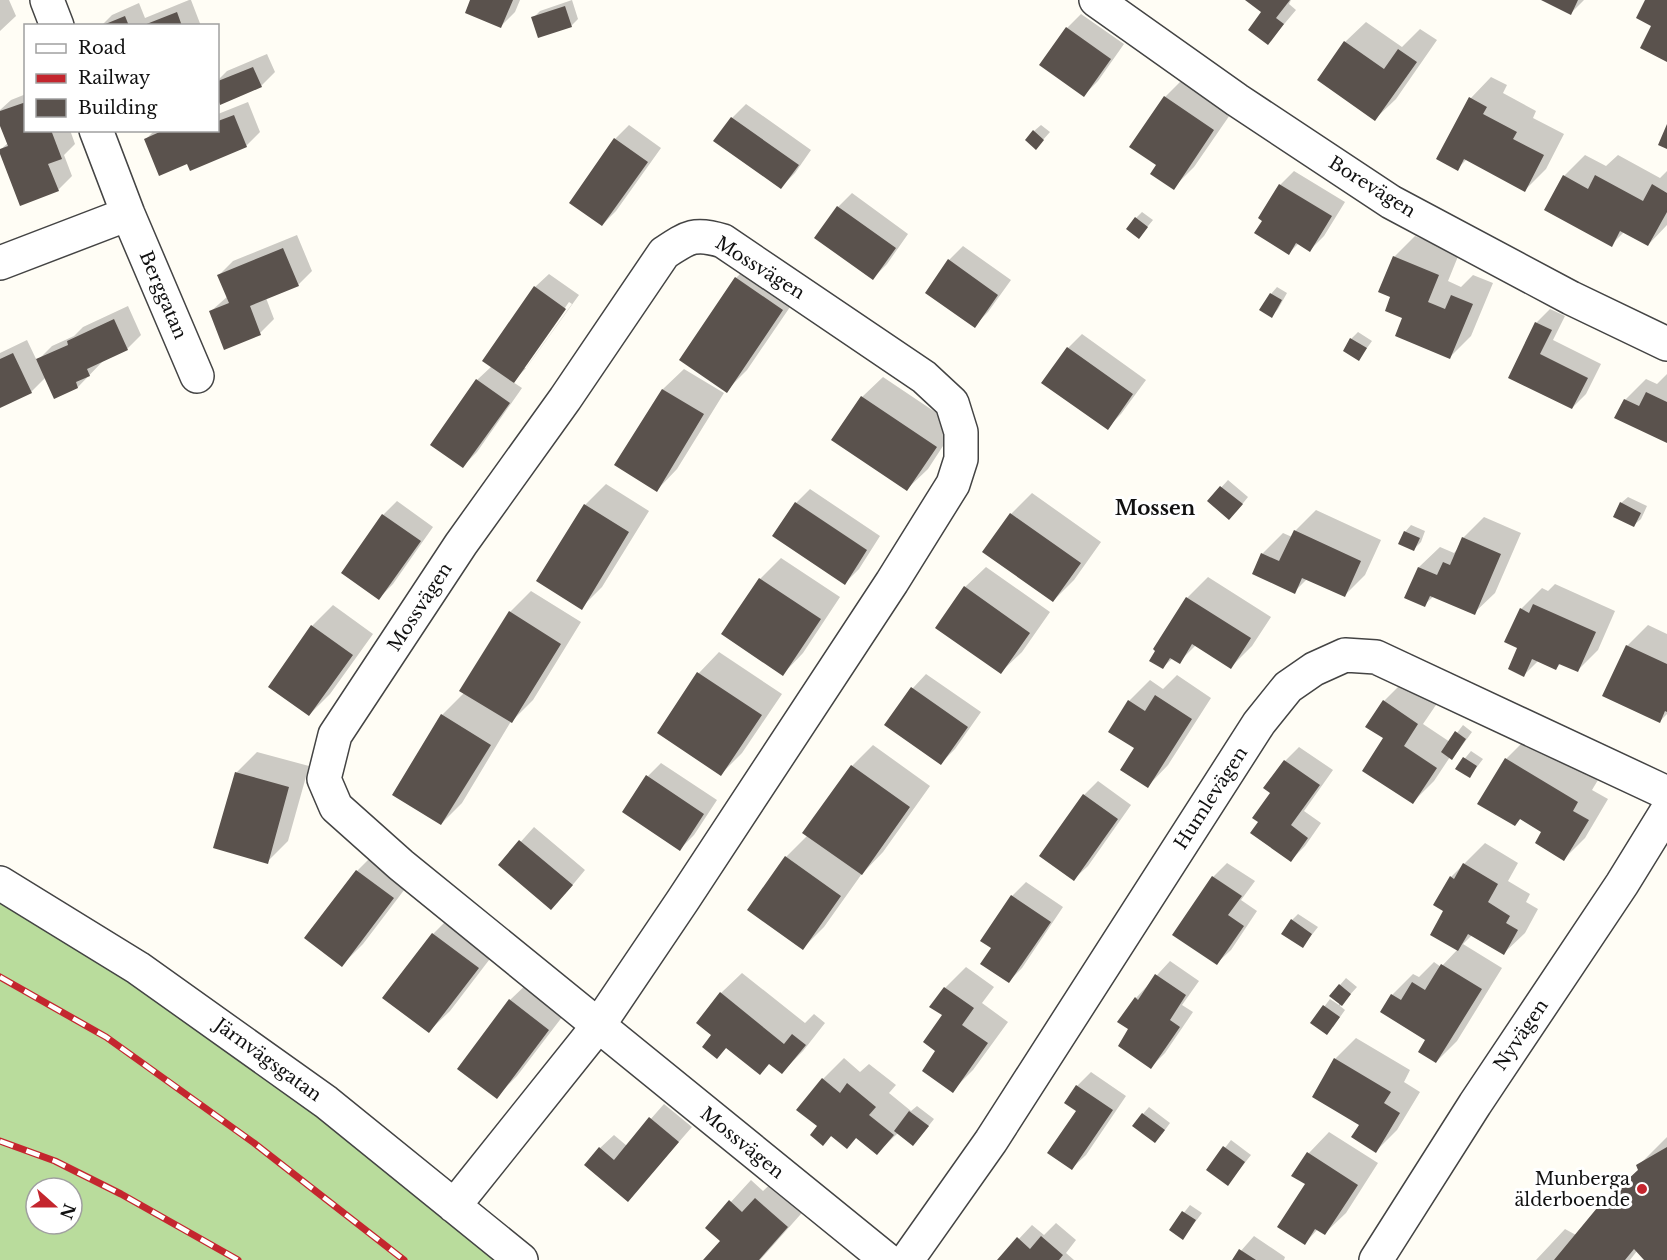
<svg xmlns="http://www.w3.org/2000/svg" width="1667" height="1260" font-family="'Libre Baskerville',serif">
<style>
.forest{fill:#b9dc9c;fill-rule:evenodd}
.shadow{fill:#0003;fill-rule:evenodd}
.building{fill:#5a524d}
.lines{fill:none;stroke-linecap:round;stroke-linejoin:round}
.street-casing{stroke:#444;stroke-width:36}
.street{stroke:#fff;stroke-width:33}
.rail-casing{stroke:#c4262e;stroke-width:7}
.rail{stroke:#fff;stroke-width:4.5;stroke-dasharray:14;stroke-linecap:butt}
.poi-dot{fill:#c4262e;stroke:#fff;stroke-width:2}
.labels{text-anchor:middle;stroke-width:6;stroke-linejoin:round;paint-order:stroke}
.street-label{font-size:18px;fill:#111;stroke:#fff}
.poi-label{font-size:18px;fill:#111;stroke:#fff;text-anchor:end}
.neighbourhood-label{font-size:20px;font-weight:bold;fill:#111;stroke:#fff}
</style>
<rect width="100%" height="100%" fill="#fffdf5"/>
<path class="forest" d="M0,877L522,1260H0ZM36,1188H72V1224H36Z"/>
<path class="shadow" d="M0,0H9L16,16L0,31Z
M189,0H191L201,26H101L112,15L139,3L145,18Z
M472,0H520L515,12L501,26Z
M572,0L578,19L571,26L533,18L540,11Z
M1248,0H1291L1289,4L1296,10L1268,43L1263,12Z
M1545,0H1584L1571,13Z
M1081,14L1124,44L1098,81L1084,95L1041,64L1067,28Z
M1366,22L1402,47L1420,29L1437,40L1396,99L1375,119L1345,42Z
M267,54L275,72L261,86L221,103L218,95V80L227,71Z
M1186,76L1234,109L1194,167L1173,188L1165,97Z
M1491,77L1507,85L1503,93L1536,111L1533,118L1564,134L1546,169L1525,190L1467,159L1457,169L1471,98Z
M26,94V130H70L75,144L64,155L72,176L58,190L0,150L8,143L0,122V110L11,100Z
M248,102L260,132L246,146L188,163L146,139L155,130H218V114Z
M746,104L811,150L795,173L781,187L715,140L732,118Z
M629,125L661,148L616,211L602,225L615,139Z
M1041,125L1050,132L1042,141L1034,131Z
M1585,155L1606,166L1618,155L1660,178L1667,171V225L1648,245L1624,232L1611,245L1546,209L1564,176Z
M1294,171L1345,202L1324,236L1310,250L1299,243L1289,253L1264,221L1260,218L1280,185Z
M852,193L908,234L887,264L873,278L838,207Z
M1142,212L1153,220L1139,237L1136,218Z
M297,235L312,271L298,285L266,298L274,319L260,333L210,312L228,296L219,275L233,261Z
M1415,236L1459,254L1448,281L1461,287L1473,275L1493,283L1471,336L1450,357L1404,317L1392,297L1394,257Z
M963,246L1011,280L988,312L974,326L949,260Z
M757,257L803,288L747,370L726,391L736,278Z
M549,274L579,295L527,367L513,382L522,388L477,452L463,466L477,380L492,366L535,287ZM569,302L572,304L526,368H523Z
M1277,287L1287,293L1278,309L1272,316L1271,294Z
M128,306L141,335L127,349L103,361L78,387L55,397L46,377L31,392L0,406V353L27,340L37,361L52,346L74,336L83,327Z
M1550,309L1565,316L1553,340L1601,364L1586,394L1572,408L1510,377L1536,323Z
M1358,332L1372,341L1359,359L1351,339Z
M1082,334L1146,380L1121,414L1107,428L1068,348Z
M684,369L724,393L677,469L657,490L617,465L663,389Z
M1667,374V441L1625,400L1646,379L1657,384Z
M883,377L956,426L928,469L907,489L862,397Z
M1228,480L1248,497L1236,512L1209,501Z
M606,484L649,511L602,587L581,608L585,505Z
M810,489L880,536L859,569L845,583L796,503Z
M1032,493L1101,542L1074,580L1053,601L984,552L1011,514Z
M1628,497L1647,506L1641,519L1634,525L1621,503Z
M397,501L433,527L393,584L379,598L383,515Z
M1316,510L1381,540L1365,575L1344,596L1307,579L1294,592L1262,554L1283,533L1292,537L1295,531Z
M1484,517L1521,533L1495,593L1474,613L1434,596L1424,605L1419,567L1440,547L1454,553L1460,546L1463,538Z
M1411,525L1425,531L1421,542L1414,549L1405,532Z
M781,558L840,597L803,653L783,674L723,634L760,579Z
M986,567L1050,612L1022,652L1001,672L965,587Z
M1208,577L1271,617L1252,646L1231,667L1196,645L1179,662L1173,658L1163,667L1157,650L1155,649L1187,598Z
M1555,584L1615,611L1598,650L1577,671L1561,663L1555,669L1538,661L1524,675L1519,647L1521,609L1542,588L1548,591Z
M531,591L581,622L533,700L510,723L462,803L441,824L442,715L465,692L510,612Z
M333,605L373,634L330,694L309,715L312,626Z
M1648,625L1667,634V714L1660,721L1627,646Z
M719,652L782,694L742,753L721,774L659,732L699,673Z
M926,674L981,712L955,749L941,763L886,725L913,688Z
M1177,675L1211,698L1168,765L1148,786L1136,747L1129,701L1150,680L1163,689Z
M1405,680L1438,702L1423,724L1450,742L1463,725L1472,732L1458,751L1452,758L1450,757L1434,781L1413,802L1385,738L1384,701Z
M1527,738L1598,780L1592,790L1608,799L1585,838L1564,859L1543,831L1521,818L1515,824L1479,803L1506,759Z
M873,745L930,786L883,852L861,875L824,927L803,948L786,857L808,835L852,766Z
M1299,747L1333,770L1304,811L1321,823L1305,846L1291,860L1260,822L1272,793L1265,788L1285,761Z
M1471,751L1483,759L1470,776L1457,768Z
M257,752L309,766L288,841L267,862L236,773Z
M661,763L717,800L694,835L680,849L648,776Z
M1098,781L1131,805L1088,866L1074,879L1084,795Z
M534,827L585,870L565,894L500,865Z
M1485,843L1518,863L1508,881L1530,894L1526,902L1538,909L1525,933L1504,953L1472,935L1463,944L1502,968L1457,1041L1436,1062L1427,1039L1392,995L1413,974L1419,977L1434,962L1441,967L1458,949L1445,911L1451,877Z
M378,850L414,877L363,944L342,965L306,938L357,871Z
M1227,863L1255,881L1241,900L1257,911L1231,950L1217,963L1174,934L1213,877Z
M1026,882L1063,907L1022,968L1008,982L993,948L1012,896Z
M454,913L499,947L450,1011L429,1031L384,998L433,934Z
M1298,914L1318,927L1303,946L1292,920Z
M1170,961L1199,981L1182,1005L1193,1012L1165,1053L1151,1067L1131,1029L1136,998Z
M966,967L994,987L982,1003L1008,1022L973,1070L952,1091L938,1050L944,1015L945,988Z
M742,973L805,1023L814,1014L825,1023L803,1051L782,1072L770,1063L727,1047L717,1057L721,993Z
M1346,978L1357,987L1340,1006L1345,1010L1333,1027L1312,1023L1330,999L1339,1005L1340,985Z
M531,980L569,1008L517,1076L496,1097L510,1000Z
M1356,1038L1410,1070L1404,1082L1420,1092L1397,1130L1376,1151L1361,1124L1335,1059Z
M844,1058L860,1072L869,1064L896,1085L889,1093L911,1111L917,1106L934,1119L919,1138L898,1133L877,1153L857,1137L847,1147L832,1135L823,1144L819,1126L823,1079Z
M1091,1072L1126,1096L1086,1155L1072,1168L1078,1110L1077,1086Z
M664,1104L692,1127L628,1200L600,1148L614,1135L627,1146Z
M1149,1107L1170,1123L1162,1134L1143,1114Z
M1329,1132L1378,1163L1346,1213L1325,1233L1318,1229L1305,1243L1307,1184L1294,1175L1309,1153Z
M1667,1137V1260H1646L1637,1251L1630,1260H1536L1565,1229L1576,1235L1598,1209L1639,1169L1638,1166Z
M1231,1140L1251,1155L1228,1184L1208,1170Z
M777,1178L808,1206L760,1260H707L722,1241L707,1228L751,1180L763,1191Z
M1190,1205L1202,1213L1183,1238L1171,1229Z
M1056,1223L1076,1240L1066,1253L1074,1260H999L1032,1225L1044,1235Z
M1254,1236L1285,1257L1284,1260H1233Z"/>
<path class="building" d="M470,0H513L501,28L465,13Z
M1245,0H1290L1276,18L1284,24L1268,45L1248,30L1261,12Z
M1541,0H1578L1571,15Z
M1645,0H1667V62L1640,48L1651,26L1636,18Z
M565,6L572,27L538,38L531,17Z
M177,12L182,26H144V25Z
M125,16L129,26H103V25Z
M1066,27L1111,59L1084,97L1039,65Z
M1344,41L1384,69L1398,49L1417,62L1375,121L1317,80Z
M253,67L262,87L220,105L218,99V81Z
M1164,96L1214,130L1174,190L1150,174L1156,165L1129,147Z
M1469,97L1487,107L1483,114L1517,132L1513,139L1544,155L1525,192L1464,159L1458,171L1436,159Z
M26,102V130H51L62,159L48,164L59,191L20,206L0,154V149L8,146L0,126V111Z
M234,115L247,147L190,171L187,164L159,176L144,139L164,130H218V121Z
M731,117L799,165L781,189L713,141Z
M1667,124V149L1658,145Z
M1033,130L1044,140L1036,150L1025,140Z
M614,138L648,162L602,226L569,203Z
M1563,175L1588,189L1595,175L1643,201L1652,184L1667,193V212L1648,246L1620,231L1612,247L1544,210Z
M1279,184L1332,216L1310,252L1296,243L1289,255L1254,233L1262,221L1258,218Z
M837,206L896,248L873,280L814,238Z
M1135,217L1148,227L1139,239L1126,229Z
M283,248L299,286L250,306L261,335L224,350L209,311L229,303L217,275Z
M1393,256L1439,275L1428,302L1445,309L1451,295L1473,304L1450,359L1395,336L1402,318L1385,311L1390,297L1378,292Z
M948,259L998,295L975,328L925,293Z
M735,277L783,310L727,393L679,360Z
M534,286L566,309L514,383L482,361Z
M1270,293L1282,300L1272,318L1259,310Z
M114,319L128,350L87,369L90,376L76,382L78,388L54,399L36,359L68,345L67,341Z
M1535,322L1552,330L1540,354L1588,378L1572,409L1508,378Z
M1350,338L1367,348L1359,361L1343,351Z
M1067,347L1133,394L1108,430L1041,383Z
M13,353L32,393L0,408V359Z
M476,379L510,403L463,468L430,445Z
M662,389L704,414L657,492L614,465Z
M1646,392L1667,402V443L1614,418L1624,399L1639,406Z
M861,396L937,447L907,491L831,440Z
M1220,486L1243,504L1229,520L1207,501Z
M795,502L867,550L845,585L772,536Z
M1620,502L1641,513L1634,527L1613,517Z
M584,504L629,532L582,610L536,581Z
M1010,513L1081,563L1053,602L982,552Z
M382,514L421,541L379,600L341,573Z
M1294,530L1361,561L1345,597L1302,578L1295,594L1252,574L1261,553L1279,561Z
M1404,531L1420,538L1414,551L1398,544Z
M1462,537L1501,554L1475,615L1430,596L1425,607L1404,598L1418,567L1437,575L1443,562L1450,565Z
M759,578L821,619L783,676L721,634Z
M964,586L1030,633L1001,674L935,628Z
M1186,597L1251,638L1231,669L1192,644L1180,664L1170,658L1163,669L1149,661L1155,651L1153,649Z
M1533,604L1596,632L1578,672L1559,664L1556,670L1532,659L1524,677L1508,669L1517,648L1504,642L1520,608L1529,613Z
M509,611L561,644L512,723L459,691Z
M311,625L353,655L309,716L268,687Z
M1626,645L1667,664V712L1665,711L1660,723L1602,696Z
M697,672L762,715L721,776L657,733Z
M911,687L968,727L941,765L884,725Z
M1155,695L1192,719L1148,788L1120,770L1134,748L1108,732L1128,700L1145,711Z
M1383,700L1418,724L1404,746L1437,768L1413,804L1362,771L1383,738L1365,727Z
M441,714L491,745L441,825L392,795Z
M1455,731L1466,739L1452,760L1441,752Z
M1463,757L1477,766L1470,778L1455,769Z
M1505,758L1578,802L1573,811L1589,820L1564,861L1535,843L1541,832L1520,819L1515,826L1477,804Z
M1284,760L1320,785L1291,825L1308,838L1291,862L1250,833L1258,822L1252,818L1270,793L1263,788Z
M851,765L910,807L862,875L802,833Z
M235,772L289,787L268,864L213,848Z
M646,775L704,814L680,851L622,812Z
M1083,794L1118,819L1074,881L1039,856Z
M519,840L573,885L551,910L498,865Z
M785,856L841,896L803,950L747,910Z
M1463,863L1498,884L1488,902L1510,916L1506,923L1518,930L1504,955L1468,934L1458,951L1430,935L1443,911L1433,905L1450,876L1454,879Z
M356,870L394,898L342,967L304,938Z
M1212,876L1242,896L1228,915L1244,926L1217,965L1172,935Z
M1011,895L1051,922L1009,983L980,964L991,948L980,941Z
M1291,919L1312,934L1303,948L1281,934Z
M432,933L479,968L429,1033L382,998Z
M1441,964L1482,989L1436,1063L1418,1052L1425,1040L1380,1012L1391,994L1401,1000L1412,982L1425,990Z
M1155,974L1186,995L1170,1020L1180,1027L1151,1069L1118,1046L1128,1029L1117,1022L1135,997L1138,1000Z
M1339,984L1351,994L1342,1006L1329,996Z
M944,987L974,1008L962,1025L988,1043L953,1093L922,1071L935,1051L923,1042L942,1015L929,1007Z
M720,992L784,1044L792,1034L806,1045L782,1074L769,1064L760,1075L726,1048L717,1059L702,1047L711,1035L696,1023Z
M509,999L549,1030L497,1099L457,1069Z
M1323,1005L1340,1017L1327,1035L1310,1023Z
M1334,1058L1391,1092L1384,1103L1400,1113L1376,1153L1351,1137L1359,1125L1312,1097Z
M822,1078L840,1093L847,1083L876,1107L869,1115L894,1135L877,1155L856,1138L847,1149L831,1136L823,1146L810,1135L817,1126L796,1110Z
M1076,1085L1113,1110L1072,1170L1047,1153L1076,1111L1064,1103Z
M909,1111L929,1126L913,1146L894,1131Z
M1142,1113L1165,1130L1155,1143L1132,1126Z
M649,1117L679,1142L628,1202L584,1165L599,1147L614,1160Z
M1223,1146L1245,1162L1228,1186L1206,1170Z
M1667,1147V1260H1644L1634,1249L1625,1260H1554L1597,1208L1638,1170L1636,1165Z
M1307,1152L1358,1185L1325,1235L1315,1229L1305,1245L1277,1227L1305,1184L1291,1176Z
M755,1198L788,1227L759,1260H703L720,1241L705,1228L729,1200L742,1212Z
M1182,1211L1196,1220L1183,1240L1169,1230Z
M1041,1236L1063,1255L1059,1260H997L1017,1237L1030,1249Z
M1239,1249L1256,1260H1232Z"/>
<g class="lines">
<defs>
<path id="street" d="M47,0L57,26
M1096,0L1237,100L1391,202L1571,298L1667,344
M96,130L128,214L197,376
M0,263L128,214
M0,883L138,968L326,1102L521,1260
M454,1206L598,1026L683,900L892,582L953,484L961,459V432L952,403L924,377L723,241C695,232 688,237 664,253L565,399L461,544L335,735L324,779L336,807L401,865L887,1260
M907,1260L991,1141L1259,723L1288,687L1314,669L1345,655L1376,657L1667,793
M1376,1260L1475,1104L1622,884L1667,811"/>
</defs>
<use href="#street" class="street-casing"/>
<use href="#street" class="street"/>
<defs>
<path id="rail" d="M0,977L106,1037L254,1143L404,1260
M0,1141L55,1161L121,1194L238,1260"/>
</defs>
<use href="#rail" class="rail-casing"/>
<use href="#rail" class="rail"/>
</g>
<circle class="poi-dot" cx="1642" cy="1189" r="6"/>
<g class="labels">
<g class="street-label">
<text transform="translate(1372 187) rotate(32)" y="6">Borevägen</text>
<text transform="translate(760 268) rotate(32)" y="6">Mossvägen</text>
<text transform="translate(163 295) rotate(67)" y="6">Berggatan</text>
<text transform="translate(420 607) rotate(-57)" y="6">Mossvägen</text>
<text transform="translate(1211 798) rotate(-57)" y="6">Humlevägen</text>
<text transform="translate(1521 1035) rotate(-56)" y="6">Nyvägen</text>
<text transform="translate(268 1060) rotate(36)" y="6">Järnvägsgatan</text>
<text transform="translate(742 1143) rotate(39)" y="6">Mossvägen</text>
</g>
<g class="poi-label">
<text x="1630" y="1185">Munberga<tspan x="1630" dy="21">älderboende</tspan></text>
</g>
<g class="neighbourhood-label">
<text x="1155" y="515">Mossen</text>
</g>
</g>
<rect x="24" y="24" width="195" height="108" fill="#ffffff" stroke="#a0a0a0" stroke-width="1.5"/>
<rect x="36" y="44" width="30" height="9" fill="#ffffff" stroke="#a0a0a0" stroke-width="1.5"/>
<text x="78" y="54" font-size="18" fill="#111111">Road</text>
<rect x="36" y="74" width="30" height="9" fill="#c4262e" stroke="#a0a0a0" stroke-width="1.5"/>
<text x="78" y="84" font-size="18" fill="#111111">Railway</text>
<rect x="36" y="99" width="30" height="18" fill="#5a524d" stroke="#a0a0a0" stroke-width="1.5"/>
<text x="78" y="114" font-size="18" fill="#111111">Building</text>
<g transform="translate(54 1206) rotate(111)"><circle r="28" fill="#ffffff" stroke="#a0a0a0" stroke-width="1.5"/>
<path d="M0-4.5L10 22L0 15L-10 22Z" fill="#c4262e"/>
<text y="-9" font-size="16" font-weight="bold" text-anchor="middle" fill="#111111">N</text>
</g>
</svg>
